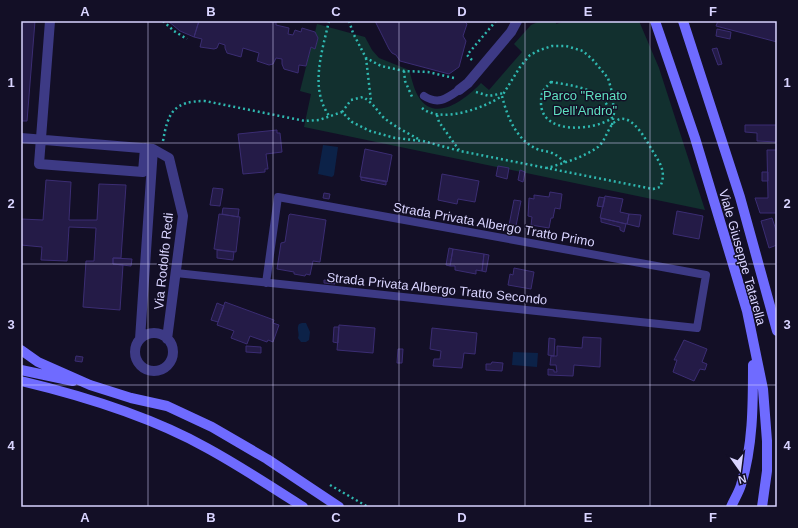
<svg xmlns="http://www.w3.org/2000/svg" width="798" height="528" font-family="Arial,sans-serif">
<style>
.green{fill:#12302f}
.water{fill:#0c2248}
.building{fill:#241b47;stroke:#3b2d73}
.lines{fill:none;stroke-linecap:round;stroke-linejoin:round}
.path{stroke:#2fb8b0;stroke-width:2.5;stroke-dasharray:2 3;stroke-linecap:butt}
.lane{stroke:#3d3a85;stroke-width:8}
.street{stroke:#3d3a85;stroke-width:10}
.secondary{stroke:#6f6bff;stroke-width:10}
.grid{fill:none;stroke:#d9d4ff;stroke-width:1;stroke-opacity:0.55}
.labels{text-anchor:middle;stroke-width:3;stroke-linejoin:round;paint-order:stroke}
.park-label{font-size:13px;fill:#5fe0c0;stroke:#130f26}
.street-label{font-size:13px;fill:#d9d4ff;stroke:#130f26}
.neatline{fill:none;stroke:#d9d4ff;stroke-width:1.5}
.grid-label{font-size:13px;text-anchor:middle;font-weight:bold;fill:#d9d4ff}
</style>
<rect width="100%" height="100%" fill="#130f26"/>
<path class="green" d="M540,21H557L556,24L565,21H639L659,68L705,210L304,127L311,94L300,91L311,47L315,48L318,38L315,32L317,24L365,37L372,50L379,58L409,70C412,79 414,91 420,99C437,123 468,97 481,83L489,90L522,52L514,44L531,25Z"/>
<path class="water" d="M323,145L338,147L334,175L332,177L318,174Z
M302,323H306L310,332L309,340L306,342H301L298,338C300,333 296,329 299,324Z
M513,352L538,353L537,367L512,365Z"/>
<path class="building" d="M21,21H35L27,121H21Z
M168,21H199L194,37L180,31Z
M199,21H276V25L289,28L288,34L293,35L295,30L301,32L302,28L315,32L318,38L315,49L311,47L306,66L299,65L298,73L284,69L282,64V59L276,58L273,64L269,65L257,61L259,53L243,48L241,57L227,53L225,48V45L219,43L217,48L214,49L200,47L202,39L194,37Z
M375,21H464L467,24L463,36L466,41L459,67L449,74L400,61L396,55L392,53L389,49Z
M718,21H777V42L716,26Z
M717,29L731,32L730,39L716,36Z
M717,48L722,64L718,65L712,49Z
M745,125H777V142L757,141V133L745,132Z
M277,130V133H280L282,152L266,154L268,169H265V172L243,174L238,134Z
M365,149L392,155L387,182L360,177Z
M767,150H777V213H760L755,198H768Z
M498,166L509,168L507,179L496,176Z
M520,170L525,172L523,182L518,180Z
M762,172H768V181H762Z
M442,174L479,181L475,202L458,199L457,204L438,200Z
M361,177L386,181V185L361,180Z
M46,180L71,182L69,220H97L99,184L126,185L121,258H113V264L123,265L120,310L83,307L86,261H94L96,228L69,227L67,261L41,260L42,247L21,245V219L43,220Z
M213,188L223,189L220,206L210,205Z
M550,192L562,194L560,209L555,208L553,218H551L549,228L531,225L532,217L528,216L529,198L534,199V195L549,197Z
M324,193L330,194L329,199L323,198Z
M605,196L623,199L620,212L629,214L627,224L600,218Z
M599,197L605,198L603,207L597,206Z
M514,200L521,201L515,231L508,230Z
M223,208L239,209L238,217L222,214Z
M677,211L703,216L699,239L673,234Z
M219,214L240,217L236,252L214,249Z
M290,214L326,220L320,262L313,261L310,275L306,274L305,276L294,274V272L277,269L281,243L285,242L289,215Z
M629,214L641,215L639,227L627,224Z
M601,218L626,224L624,232L620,230V227L601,222Z
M772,218L777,233V245L769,248L761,221Z
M449,248L453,249L450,266L446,265Z
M453,249L484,254L482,271L476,270V274L455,270V266H450Z
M217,250L234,252L233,260L217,258Z
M484,254L489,255L486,272L482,271Z
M113,258L132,259L131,266L113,264Z
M514,268L534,272L531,289L508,285L510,274L513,275Z
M324,280L335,281V284L324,283Z
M225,302L274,320L273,323L279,325L273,342L268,340L267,342L250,336L247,344L231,338L234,331L217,325Z
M217,303L224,306L218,322L211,320Z
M339,325L375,328L373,353L337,350Z
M334,327H339L338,343L333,342Z
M432,328L477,333L475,354L464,353L462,368L433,366L434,359H440L441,351L430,349Z
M583,337L601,338L600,367L574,365L573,376L548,375V369L554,370V372H557L556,365H550L551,356H557V346L582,348Z
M549,338L555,339L554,356L548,355Z
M684,340L707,349L702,362L707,364L705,370L700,369L694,381L673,372L677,360H674Z
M246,346L261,347V353L246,352Z
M398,349H403L402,363H397Z
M76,356L83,357L82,362L75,361Z
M492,362L503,363L502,371L486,370V364H491Z"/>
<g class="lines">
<path class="path" d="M163,21L174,31L187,39
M329,21C322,52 309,89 330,117
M349,21L353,33L366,58L381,66L404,71L428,72L454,78
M366,58L371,101
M472,60L467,55L496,21
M404,71L405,81L413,99
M551,82C569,85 591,87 604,101C608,105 610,112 612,118C594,131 541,135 541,103C541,92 543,90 551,82Z
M476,92L489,96L504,93
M422,108C441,124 484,108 502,96
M342,112L351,100L363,97C374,104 375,108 383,117C393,126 408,133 420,140
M437,115L439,122L459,150
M163,141C168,112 174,101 205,101L305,121L319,120L342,112L352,122L370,131L395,138L423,141L460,151L653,189L660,187C667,172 660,163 652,150C645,138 627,104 611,126C607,132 604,142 598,147C584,157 564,163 547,168
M565,162C561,159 557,155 552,153C547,151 542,151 537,149C516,140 507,116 502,96L520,67L530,55L540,50L552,46H566L583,51L593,60L608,78L612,92L614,113L612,125
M330,485L368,507"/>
<path class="lane" d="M424,96C438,105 446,99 459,90
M176,273L697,328L706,275L278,197L266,283"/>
<path class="street" d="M50,21L39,164L143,172L145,148
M459,90L468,83L511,32L517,21
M21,138L153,149L169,158L183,216L167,339
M135 352a19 19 0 1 1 38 0a19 19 0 1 1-38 0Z
M140,339L153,149"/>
<path class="secondary" d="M655,21L695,138L747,311L763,389L767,441V471L762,507
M683,21L740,197L777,331
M21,350L38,362L90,385L131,398L167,406L212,427L267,459L339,507
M21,370L73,381
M21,381C84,396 150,416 207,448C240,466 272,487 303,507
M731,507C734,500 739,492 741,485C753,446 753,405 753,365"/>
</g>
<path class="grid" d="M148,21V507M273,21V507M399,21V507M525,21V507M650,21V507M21,143H777M21,264H777M21,385H777"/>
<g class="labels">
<g class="park-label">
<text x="585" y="100">Parco "Renato<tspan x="585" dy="15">Dell'Andro"</tspan></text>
</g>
<g class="street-label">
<text transform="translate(494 224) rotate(10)" y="5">Strada Privata Albergo Tratto Primo</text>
<text transform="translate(743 257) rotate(74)" y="5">Viale Giuseppe Tatarella</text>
<text transform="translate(163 261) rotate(-84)" y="5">Via Rodolfo Redi</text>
<text transform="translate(437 288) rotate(6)" y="5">Strada Privata Albergo Tratto Secondo</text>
</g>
</g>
<rect width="798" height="528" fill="none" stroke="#130f26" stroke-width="44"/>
<g transform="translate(740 470) rotate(166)" stroke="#130f26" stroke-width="3" paint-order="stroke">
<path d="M0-3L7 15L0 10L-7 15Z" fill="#d9d4ff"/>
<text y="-6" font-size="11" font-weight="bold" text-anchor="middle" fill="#d9d4ff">N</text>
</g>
<rect x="22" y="22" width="754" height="484" class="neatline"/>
<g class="grid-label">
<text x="85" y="16">A</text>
<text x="211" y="16">B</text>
<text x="336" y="16">C</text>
<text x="462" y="16">D</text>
<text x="588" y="16">E</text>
<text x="713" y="16">F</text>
<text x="11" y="87">1</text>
<text x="787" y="87">1</text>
<text x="11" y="208">2</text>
<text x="787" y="208">2</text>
<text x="11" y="329">3</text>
<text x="787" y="329">3</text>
<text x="11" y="450">4</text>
<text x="787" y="450">4</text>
<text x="85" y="522">A</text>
<text x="211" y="522">B</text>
<text x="336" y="522">C</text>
<text x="462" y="522">D</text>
<text x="588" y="522">E</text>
<text x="713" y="522">F</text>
</g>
</svg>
